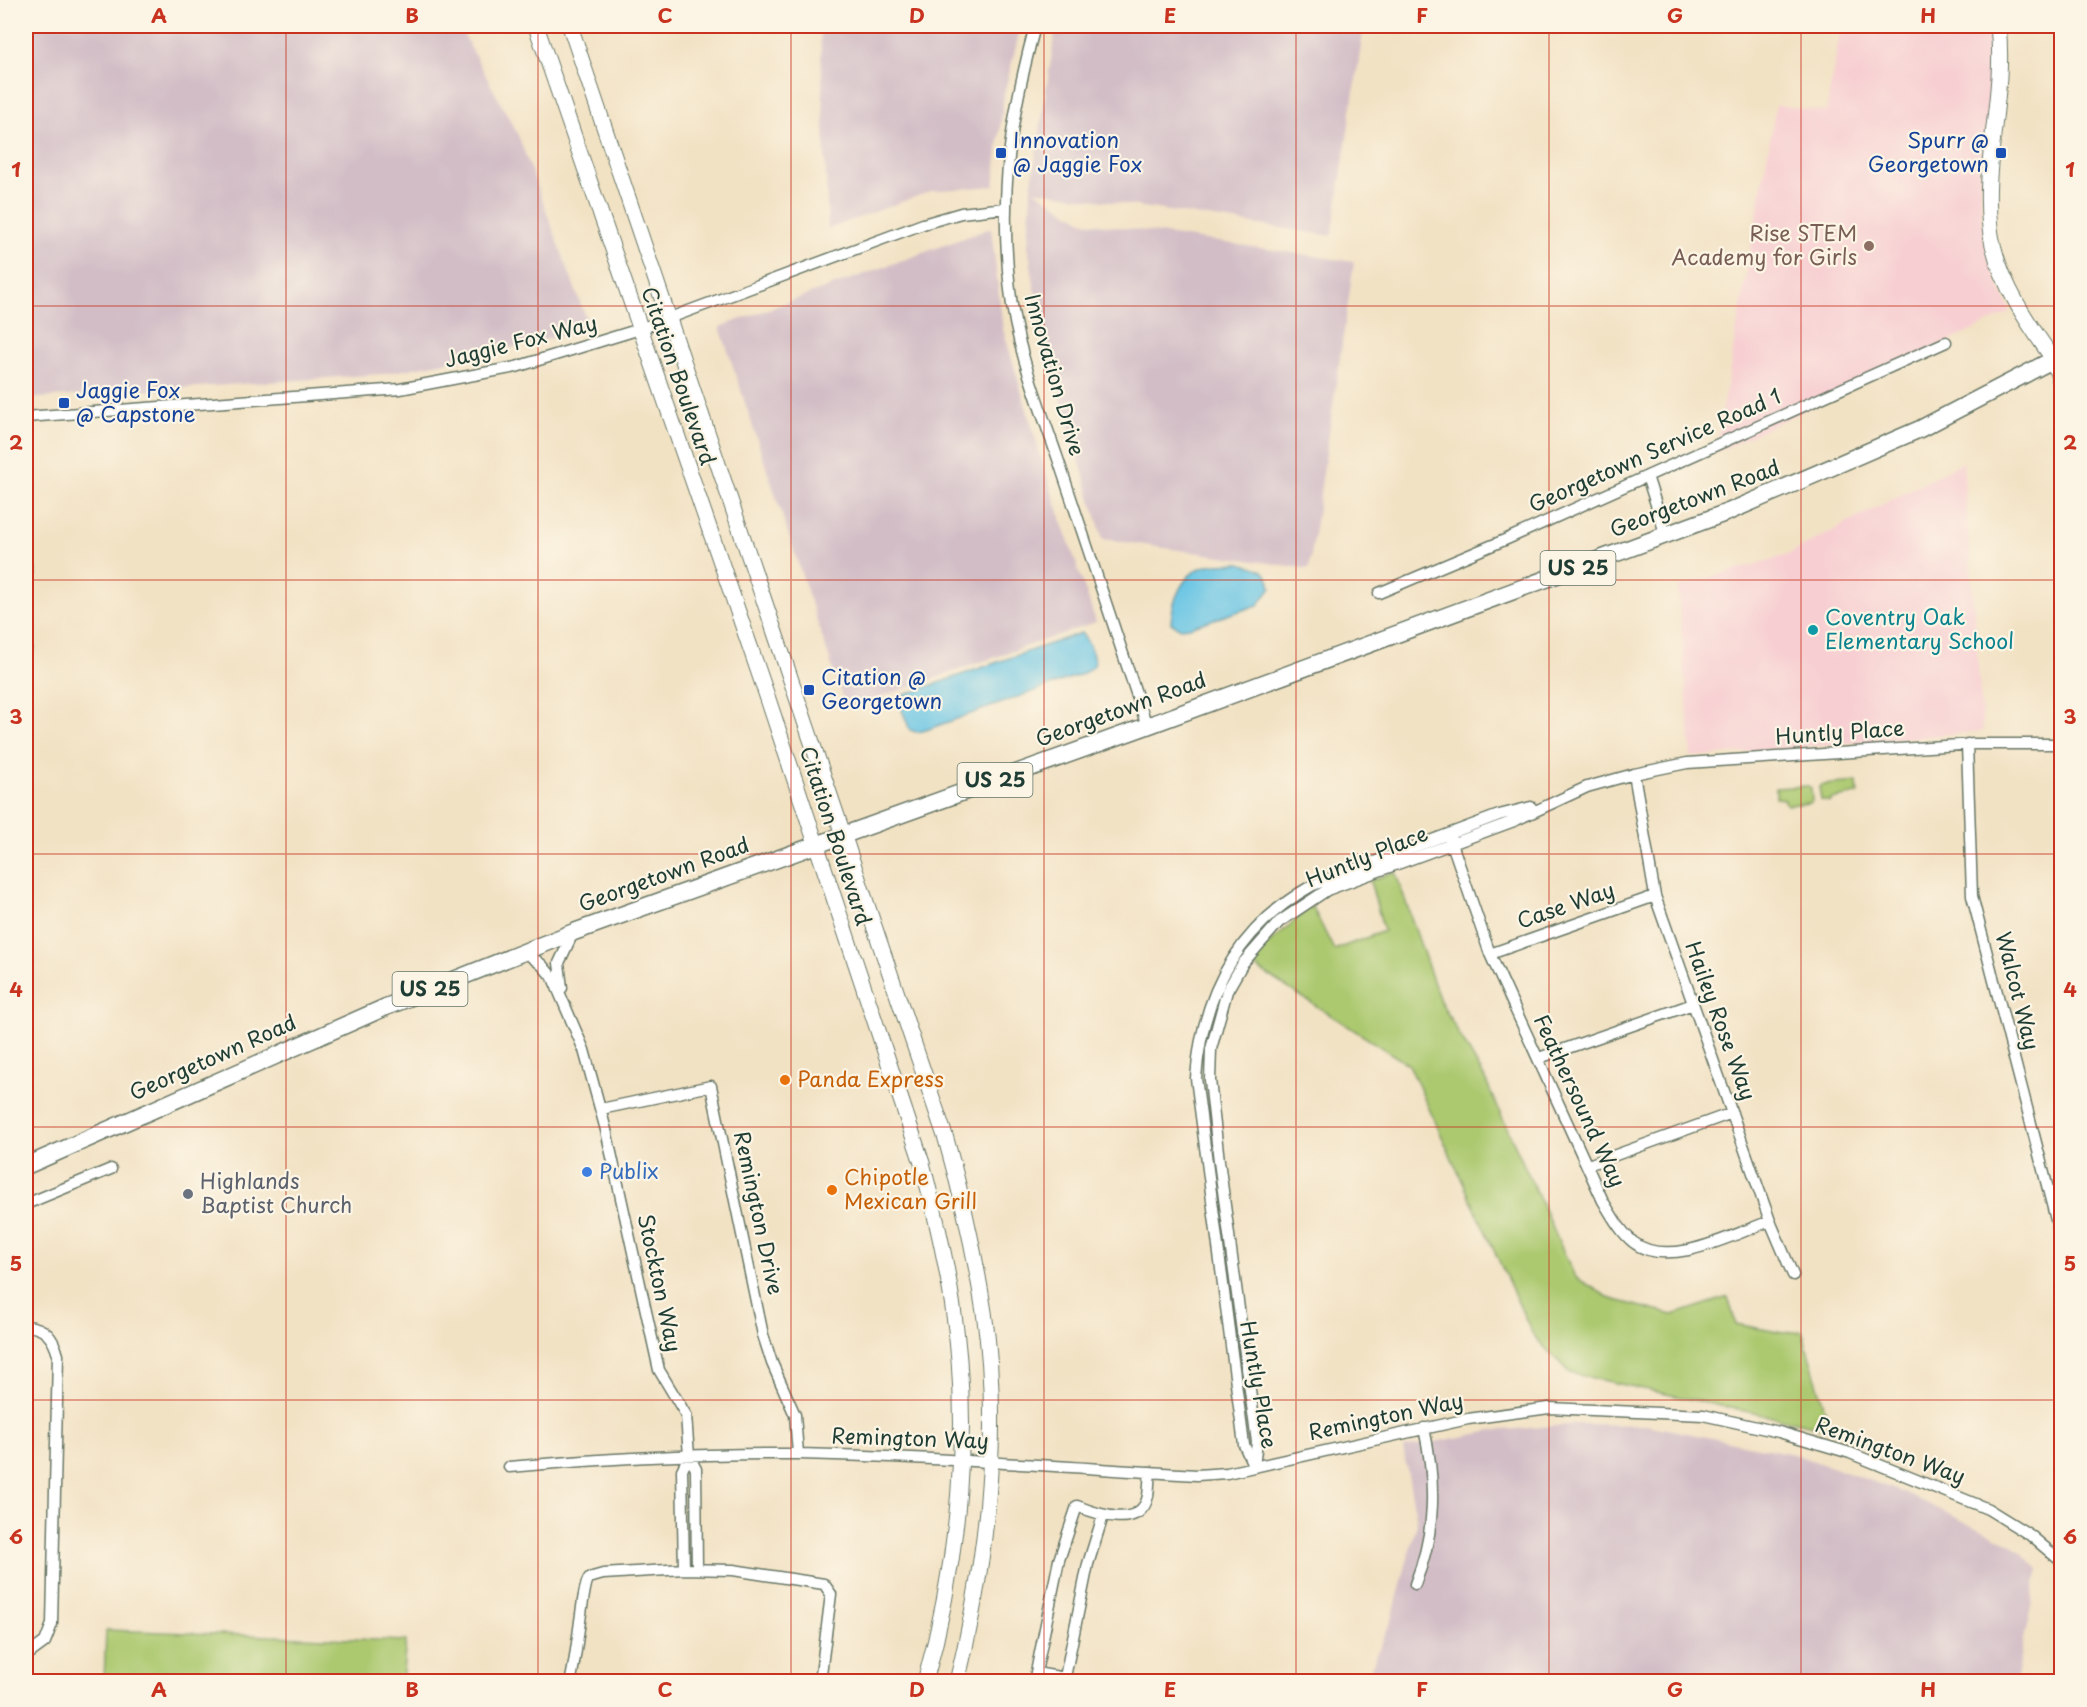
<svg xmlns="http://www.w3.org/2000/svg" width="2087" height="1707" font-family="'Playpen Sans',sans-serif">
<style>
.built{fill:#f7cfd2}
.industrial{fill:#d2bdc6}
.green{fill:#acc96f;stroke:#668352;stroke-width:1.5}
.water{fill:#66c4e4;stroke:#42808c;stroke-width:1.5}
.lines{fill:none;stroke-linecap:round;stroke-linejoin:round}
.street-casing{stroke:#697766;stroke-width:13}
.secondary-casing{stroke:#697766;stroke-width:17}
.primary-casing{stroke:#697766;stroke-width:19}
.street{stroke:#fff;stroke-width:10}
.secondary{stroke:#fff;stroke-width:15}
.primary{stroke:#fff;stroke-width:16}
.grid{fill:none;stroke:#c8321e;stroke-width:1.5;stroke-opacity:0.55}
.transit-dot{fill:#1a4fb4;stroke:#fcf5e5;stroke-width:2}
.education-dot{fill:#8d6e63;stroke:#fcf5e5;stroke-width:2}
.culture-dot{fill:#0f9aa8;stroke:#fcf5e5;stroke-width:2}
.food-dot{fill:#e8710a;stroke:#fcf5e5;stroke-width:2}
.shop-dot{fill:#3f7fe0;stroke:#fcf5e5;stroke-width:2}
.worship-dot{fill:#6b7280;stroke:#fcf5e5;stroke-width:2}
.labels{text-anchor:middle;stroke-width:4.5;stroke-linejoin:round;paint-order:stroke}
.shield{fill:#fcf5e5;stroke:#617469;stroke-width:1.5}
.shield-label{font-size:20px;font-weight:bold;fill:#1f3d34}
.transit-label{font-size:21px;fill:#164399;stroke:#fcf5e5;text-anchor:start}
.education-label{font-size:21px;fill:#785e54;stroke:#fcf5e5;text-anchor:end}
.street-label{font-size:21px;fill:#1f3d34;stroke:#fcf5e5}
.culture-label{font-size:21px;fill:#0d838f;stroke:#fcf5e5;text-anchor:start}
.food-label{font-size:21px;fill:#c56008;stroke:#fcf5e5;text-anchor:start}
.shop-label{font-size:21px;fill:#366cbe;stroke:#fcf5e5;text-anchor:start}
.worship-label{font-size:21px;fill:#5b616d;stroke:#fcf5e5;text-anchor:start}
.neatline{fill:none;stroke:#c8321e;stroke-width:2}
.grid-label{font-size:20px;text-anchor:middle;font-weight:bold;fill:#c8321e}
</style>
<rect width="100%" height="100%" fill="#fcf5e5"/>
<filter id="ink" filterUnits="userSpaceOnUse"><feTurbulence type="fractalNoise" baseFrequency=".0167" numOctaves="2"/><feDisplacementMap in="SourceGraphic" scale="12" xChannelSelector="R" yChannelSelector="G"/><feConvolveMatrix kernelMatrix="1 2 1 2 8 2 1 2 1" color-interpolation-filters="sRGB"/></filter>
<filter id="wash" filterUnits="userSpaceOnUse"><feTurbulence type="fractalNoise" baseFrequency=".008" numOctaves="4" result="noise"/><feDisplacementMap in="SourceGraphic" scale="24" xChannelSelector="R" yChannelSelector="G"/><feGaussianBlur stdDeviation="1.35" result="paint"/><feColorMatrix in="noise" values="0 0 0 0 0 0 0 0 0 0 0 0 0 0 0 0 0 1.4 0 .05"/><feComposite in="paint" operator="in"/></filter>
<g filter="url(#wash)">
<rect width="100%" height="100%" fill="#f2e2c4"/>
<path class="built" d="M1841,26H1990L1998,50L1980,173L1982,223L1992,269L2011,312L1715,453L1776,105L1826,112Z
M1963,462L1983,731L1691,757L1678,587L1787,555Z"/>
<path class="industrial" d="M26,26H459L518,135L590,329L482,355L383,374L26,399Z
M820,26H1021L1004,94L994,186L931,191L828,229Z
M1056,26H1364L1332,236L1033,190L1084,222L1354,262L1309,569L1103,539L1042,337L1028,246L1031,189Z
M991,228L1003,329L1046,474L1096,622L846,709L720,327Z
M1580,1424L1646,1425L1794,1454L1902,1492L2010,1543L2039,1569L2015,1681L1365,1682L1392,1619L1417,1523L1403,1448L1492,1431Z"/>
<path class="green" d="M1857,782L1858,794L1831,799V802L1821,800L1819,787L1822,785Z
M1808,786L1811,788L1812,801L1810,803L1787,805L1784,799L1776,798V788Z
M1395,871L1440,1001L1484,1077L1575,1277L1611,1299L1673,1315L1728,1297L1736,1324L1783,1333L1802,1331L1831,1430L1570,1373L1533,1335L1409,1065L1247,962L1312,906L1334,950L1384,931L1370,881Z
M106,1630L406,1641L402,1681L104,1682Z"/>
<path class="water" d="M1239,563C1256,567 1269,569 1271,588L1258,605L1190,627L1179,628L1171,623C1172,601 1182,573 1206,566C1216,563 1229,564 1239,563Z
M1081,633L1089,644L1095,662L1093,667L1082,674L923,731L916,732L910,730L898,700L901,696Z"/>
</g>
<g filter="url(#ink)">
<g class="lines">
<defs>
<path id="street" d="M1035,26C1010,119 999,193 1010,290C1016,348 1039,404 1058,459C1087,548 1117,637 1147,726
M26,417L400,389L516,367L640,329L923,224L961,213L1005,208
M1647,476L1666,536
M26,565V650
M1379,593L1507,539L1946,342
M1967,744L1972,896L2062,1243
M1634,774L1655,896L1770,1221L1793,1275
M1450,838L1490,954L1603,1201C1612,1216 1620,1231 1633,1242C1668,1270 1734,1234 1770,1221
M525,952L542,965L553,978L584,1050L606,1130L659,1370L686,1415L689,1456L696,1469L697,1569
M1490,954L1655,896
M562,988L559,963L573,933
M1539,1058L1693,1004
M601,1109L711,1086L763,1335L772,1363L795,1415L798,1454
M1588,1165L1732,1113
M26,1204L111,1169
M26,1326C45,1327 53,1337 58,1355L52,1624L45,1642L26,1656
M509,1467C605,1458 702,1453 799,1454C931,1457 1064,1467 1197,1475L1227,1473L1468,1419L1549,1408L1703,1415L1779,1432L1850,1453L1988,1509L2030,1535L2062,1562
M1254,1467L1257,1442L1219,1161L1210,1080L1211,1049L1227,991L1243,963L1279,922L1327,890L1514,821L1587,787L1634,774L1687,763L1974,744H2062
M1254,1467L1244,1445L1196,1078C1202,994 1238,927 1313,885L1499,815L1531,807
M684,1569L682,1470L689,1456
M1415,1584C1436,1532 1436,1482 1424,1428
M1036,1673L1065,1678
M570,1682C577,1661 582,1585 589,1578L603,1574L684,1569L733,1570L824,1584L831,1594L820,1682
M1034,1682L1059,1560L1077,1506C1097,1514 1141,1530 1148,1496C1149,1489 1149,1480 1150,1472
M1064,1682L1088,1564L1103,1516"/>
<path id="secondary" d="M536,26L766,693L922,1163C934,1209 945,1254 952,1301C972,1425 959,1561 925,1682
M570,26L946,1139C962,1196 975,1254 984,1312C1002,1434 986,1563 957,1682
M1998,26C2006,93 1982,161 1990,228C1996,280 2032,330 2062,371
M2054,363L2062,386"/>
<path id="primary" d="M26,1166L386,1007L574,932L1147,726L1728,512L1920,429L2062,355"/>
</defs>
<use href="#street" class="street-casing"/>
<use href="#secondary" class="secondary-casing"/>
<use href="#primary" class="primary-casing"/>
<use href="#street" class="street"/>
<use href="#secondary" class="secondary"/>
<use href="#primary" class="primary"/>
</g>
</g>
<path class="grid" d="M286,26V1682M538,26V1682M791,26V1682M1044,26V1682M1296,26V1682M1549,26V1682M1801,26V1682M26,306H2062M26,580H2062M26,854H2062M26,1127H2062M26,1400H2062"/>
<g class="transit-dot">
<rect x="995" y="147" width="12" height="12" rx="3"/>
<rect x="1995" y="147" width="12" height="12" rx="3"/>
<rect x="58" y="397" width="12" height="12" rx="3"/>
<rect x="803" y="684" width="12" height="12" rx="3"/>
</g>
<circle class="education-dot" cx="1869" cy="246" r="6"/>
<circle class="culture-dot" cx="1813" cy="630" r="6"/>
<g class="food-dot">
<circle cx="785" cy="1080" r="6"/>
<circle cx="832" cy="1190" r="6"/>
</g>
<circle class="shop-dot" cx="587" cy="1172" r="6"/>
<circle class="worship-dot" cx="188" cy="1194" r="6"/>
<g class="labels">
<g class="shield">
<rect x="1540.5" y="551" width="75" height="34" rx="4.5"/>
<rect x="957.5" y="763" width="75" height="34" rx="4.5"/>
<rect x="392.5" y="972" width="75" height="34" rx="4.5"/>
</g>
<g class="shield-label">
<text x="1578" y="575">US 25</text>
<text x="995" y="787">US 25</text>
<text x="430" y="996">US 25</text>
</g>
<g class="transit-label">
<text x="1013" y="148">Innovation<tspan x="1013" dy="24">@ Jaggie Fox</tspan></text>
<text x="1989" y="148" text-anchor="end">Spurr @<tspan x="1989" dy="24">Georgetown</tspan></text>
<text x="76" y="398">Jaggie Fox<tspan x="76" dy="24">@ Capstone</tspan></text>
<text x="821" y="685">Citation @<tspan x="821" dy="24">Georgetown</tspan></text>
</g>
<g class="education-label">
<text x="1857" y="241">Rise STEM<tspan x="1857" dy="24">Academy for Girls</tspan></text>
</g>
<g class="street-label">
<text transform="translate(521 342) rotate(-14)" y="7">Jaggie Fox Way</text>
<text transform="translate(1054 375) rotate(74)" y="7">Innovation Drive</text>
<text transform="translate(678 376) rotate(71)" y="7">Citation Boulevard</text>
<text transform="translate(1655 451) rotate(-24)" y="7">Georgetown Service Road 1</text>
<text transform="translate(1695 499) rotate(-21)" y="7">Georgetown Road</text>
<text transform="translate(1121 710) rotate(-20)" y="7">Georgetown Road</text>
<text transform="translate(1840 733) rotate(-4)" y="7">Huntly Place</text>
<text transform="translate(835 836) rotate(72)" y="7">Citation Boulevard</text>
<text transform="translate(1367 857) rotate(-22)" y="7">Huntly Place</text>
<text transform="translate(664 875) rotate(-20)" y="7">Georgetown Road</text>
<text transform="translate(1566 906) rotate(-19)" y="7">Case Way</text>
<text transform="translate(2017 991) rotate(76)" y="7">Walcot Way</text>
<text transform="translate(1720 1021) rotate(70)" y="7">Hailey Rose Way</text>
<text transform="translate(213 1058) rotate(-24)" y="7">Georgetown Road</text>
<text transform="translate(1579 1101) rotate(65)" y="7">Feathersound Way</text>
<text transform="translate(758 1213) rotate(78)" y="7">Remington Drive</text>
<text transform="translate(659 1283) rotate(78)" y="7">Stockton Way</text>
<text transform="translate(1258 1385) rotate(80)" y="7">Huntly Place</text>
<text transform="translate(1386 1417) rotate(-12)" y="7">Remington Way</text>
<text transform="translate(910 1439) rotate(2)" y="7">Remington Way</text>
<text transform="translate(1890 1451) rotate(20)" y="7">Remington Way</text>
</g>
<g class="culture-label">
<text x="1825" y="625">Coventry Oak<tspan x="1825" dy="24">Elementary School</tspan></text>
</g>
<g class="food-label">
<text x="797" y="1087">Panda Express</text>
<text x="844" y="1185">Chipotle<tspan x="844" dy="24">Mexican Grill</tspan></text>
</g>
<g class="shop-label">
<text x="599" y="1179">Publix</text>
</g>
<g class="worship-label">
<text x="200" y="1189">Highlands<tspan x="200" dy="24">Baptist Church</tspan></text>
</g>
</g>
<rect width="2087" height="1707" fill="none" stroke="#fcf5e5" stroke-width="66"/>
<rect x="33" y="33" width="2021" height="1641" class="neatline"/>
<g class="grid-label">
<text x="159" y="23">A</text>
<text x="412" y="23">B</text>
<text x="665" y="23">C</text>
<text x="917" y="23">D</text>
<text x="1170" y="23">E</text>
<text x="1422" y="23">F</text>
<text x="1675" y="23">G</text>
<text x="1928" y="23">H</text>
<text x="16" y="177">1</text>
<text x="2070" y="177">1</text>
<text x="16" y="450">2</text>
<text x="2070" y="450">2</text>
<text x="16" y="724">3</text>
<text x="2070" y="724">3</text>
<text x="16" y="997">4</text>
<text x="2070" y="997">4</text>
<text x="16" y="1271">5</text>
<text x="2070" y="1271">5</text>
<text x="16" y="1544">6</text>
<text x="2070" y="1544">6</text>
<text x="159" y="1697">A</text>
<text x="412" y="1697">B</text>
<text x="665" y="1697">C</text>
<text x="917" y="1697">D</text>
<text x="1170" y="1697">E</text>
<text x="1422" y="1697">F</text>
<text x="1675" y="1697">G</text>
<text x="1928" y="1697">H</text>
</g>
</svg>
